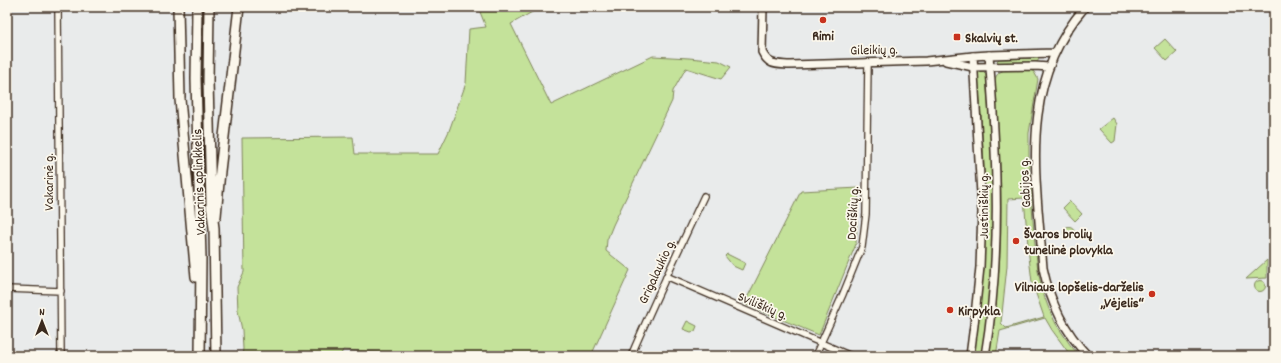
<svg xmlns="http://www.w3.org/2000/svg" width="1281" height="363" font-family="Dekko,sans-serif">
<style>
.green{fill:#c4e29a;stroke:#80865c;fill-rule:evenodd}
.lines{fill:none;stroke-linecap:round;stroke-linejoin:round}
.minor-casing{stroke:#3b2a1e;stroke-width:8}
.tertiary-casing{stroke:#3b2a1e;stroke-width:10}
.secondary-casing{stroke:#3b2a1e;stroke-width:10}
.trunk-casing{stroke:#3b2a1e;stroke-width:12}
.minor{stroke:#fbf7ec;stroke-width:5.5}
.tertiary{stroke:#fbf7ec;stroke-width:7}
.secondary{stroke:#fbf7ec;stroke-width:7}
.trunk{stroke:#fbf7ec;stroke-width:9}
.poi-dot{fill:#c8321e;stroke:#fbf7ec;stroke-width:1.5}
.labels{text-anchor:middle;stroke-width:3.5;stroke-linejoin:round;paint-order:stroke}
.poi-label{font-size:14px;font-weight:bold;fill:#3b2a1e;stroke:#fbf7ec;text-anchor:start}
.street-label{font-size:14px;fill:#3b2a1e;stroke:#fbf7ec}
</style>
<rect width="100%" height="100%" fill="#e9ebeb"/>
<filter id="ink" filterUnits="userSpaceOnUse"><feTurbulence type="fractalNoise" baseFrequency=".025" numOctaves="2"/><feDisplacementMap in="SourceGraphic" scale="8" xChannelSelector="R" yChannelSelector="G"/><feConvolveMatrix kernelMatrix="1 2 1 2 8 2 1 2 1" color-interpolation-filters="sRGB"/></filter>
<g filter="url(#ink)">
<path class="green" d="M478,7H541L511,24L551,105L653,56L689,58L719,61L731,67L721,79L686,68L673,91L672,101L613,225L607,240L606,251L630,270L591,356H437L343,350L340,356H242L243,349L242,330L238,311L237,287L244,272L242,138L353,137L355,154H438L449,131L466,83L469,29L486,27Z
M1165,39L1177,52L1167,61L1155,48Z
M1037,58L1039,59L1037,62L999,63L997,61L999,59Z
M1005,70H1031L1034,72L1038,79L1029,133V163L1034,235L1038,271L1043,293L1049,309L1056,324L1071,346L1080,356H1071L1052,330L1045,318L1000,331L996,356H989C996,305 1002,255 1001,203C1001,164 997,124 994,84C995,76 998,72 1005,70ZM1024,198L1029,257L1032,282L1044,317L1006,328L1001,323L1007,266L1008,199Z
M981,71L984,72L986,74C989,116 992,157 993,199C994,251 990,304 981,356H973C980,307 985,257 985,208C985,163 981,118 978,74Z
M1113,118L1117,124L1115,141L1112,143L1099,129Z
M859,188L856,244L819,335L744,304L801,191Z
M1070,201L1082,214L1075,221L1063,208Z
M1063.5 232a5.5 5.5 0 1 1 11 0a5.5 5.5 0 1 1-11 0Z
M727,254L745,263L742,270L733,266L725,256Z
M1267,260V278L1246,279Z
M1254.5 286a5.5 5.5 0 1 1 11 0a5.5 5.5 0 1 1-11 0Z
M687,321L697,326L695,331L691,332L683,329Z"/>
<g class="lines">
<defs>
<path id="minor" d="M58,7L61,356
M666,276L851,356
M7,289L61,291
M631,356C654,302 679,249 704,196
M815,356L843,294L862,247L866,214L868,62"/>
<path id="tertiary" d="M763,7L762,52C769,66 776,64 790,65L926,61L973,56
M1085,7C1018,84 1036,175 1043,268C1050,302 1064,331 1088,356
M989,55L1054,53
M946,61L973,67L1035,66L1049,67"/>
<path id="secondary" d="M970,356L974,325L980,267L982,212L973,56L989,55C997,157 1002,255 985,356"/>
<path id="trunk" d="M178,7L180,99L196,277
M197,7L196,79L201,258L200,356
M209,7L208,81L211,205L214,228L216,356
M216,216L220,171L239,7"/>
</defs>
<use href="#minor" class="minor-casing"/>
<use href="#tertiary" class="tertiary-casing"/>
<use href="#secondary" class="secondary-casing"/>
<use href="#trunk" class="trunk-casing"/>
<use href="#minor" class="minor"/>
<use href="#tertiary" class="tertiary"/>
<use href="#secondary" class="secondary"/>
<use href="#trunk" class="trunk"/>
</g>
</g>
<g class="poi-dot">
<circle cx="823" cy="20" r="4"/>
<rect x="953" y="33" width="8" height="8" rx="2"/>
<circle cx="1016" cy="241" r="4"/>
<circle cx="1152" cy="294" r="4"/>
<circle cx="950" cy="310" r="4"/>
</g>
<g class="labels">
<g class="poi-label">
<text x="823" y="40" text-anchor="middle">Rimi</text>
<text x="965" y="42">Skalvių st.</text>
<text x="1024" y="238">Švaros brolių<tspan x="1024" dy="16">tunelinė plovykla</tspan></text>
<text x="1144" y="291" text-anchor="end">Vilniaus lopšelis-darželis<tspan x="1144" dy="16">„Vėjelis“</tspan></text>
<text x="958" y="315">Kirpykla</text>
</g>
<g class="street-label">
<text transform="translate(874 49) rotate(-1)" y="5">Gileikių g.</text>
<text transform="translate(48 182) rotate(-90)" y="5">Vakarinė g.</text>
<text transform="translate(198 182) rotate(-92)" y="5">Vakarinis aplinkkelis</text>
<text transform="translate(1024 183) rotate(-93)" y="5">Gabijos g.</text>
<text transform="translate(983 206) rotate(-90)" y="5">Justiniškių g.</text>
<text transform="translate(852 213) rotate(-87)" y="5">Dociškių g.</text>
<text transform="translate(656 271) rotate(-65)" y="5">Grigalaukio g.</text>
<text transform="translate(763 305) rotate(23)" y="5">Sviliškių g.</text>
</g>
</g>
<rect width="1281" height="363" fill="none" stroke="#fbf7ec" stroke-width="24"/>
<rect x="12" y="12" width="1257" height="339" fill="none" stroke="#3b2a1e" stroke-width="1.5" filter="url(#ink)"/>
<g transform="translate(42 321)" stroke="#fbf7ec" stroke-width="3" paint-order="stroke">
<path d="M0-3L7 15L0 10L-7 15Z" fill="#3b2a1e"/>
<text y="-6" font-size="11" font-weight="bold" text-anchor="middle" fill="#3b2a1e">N</text>
</g>
</svg>
